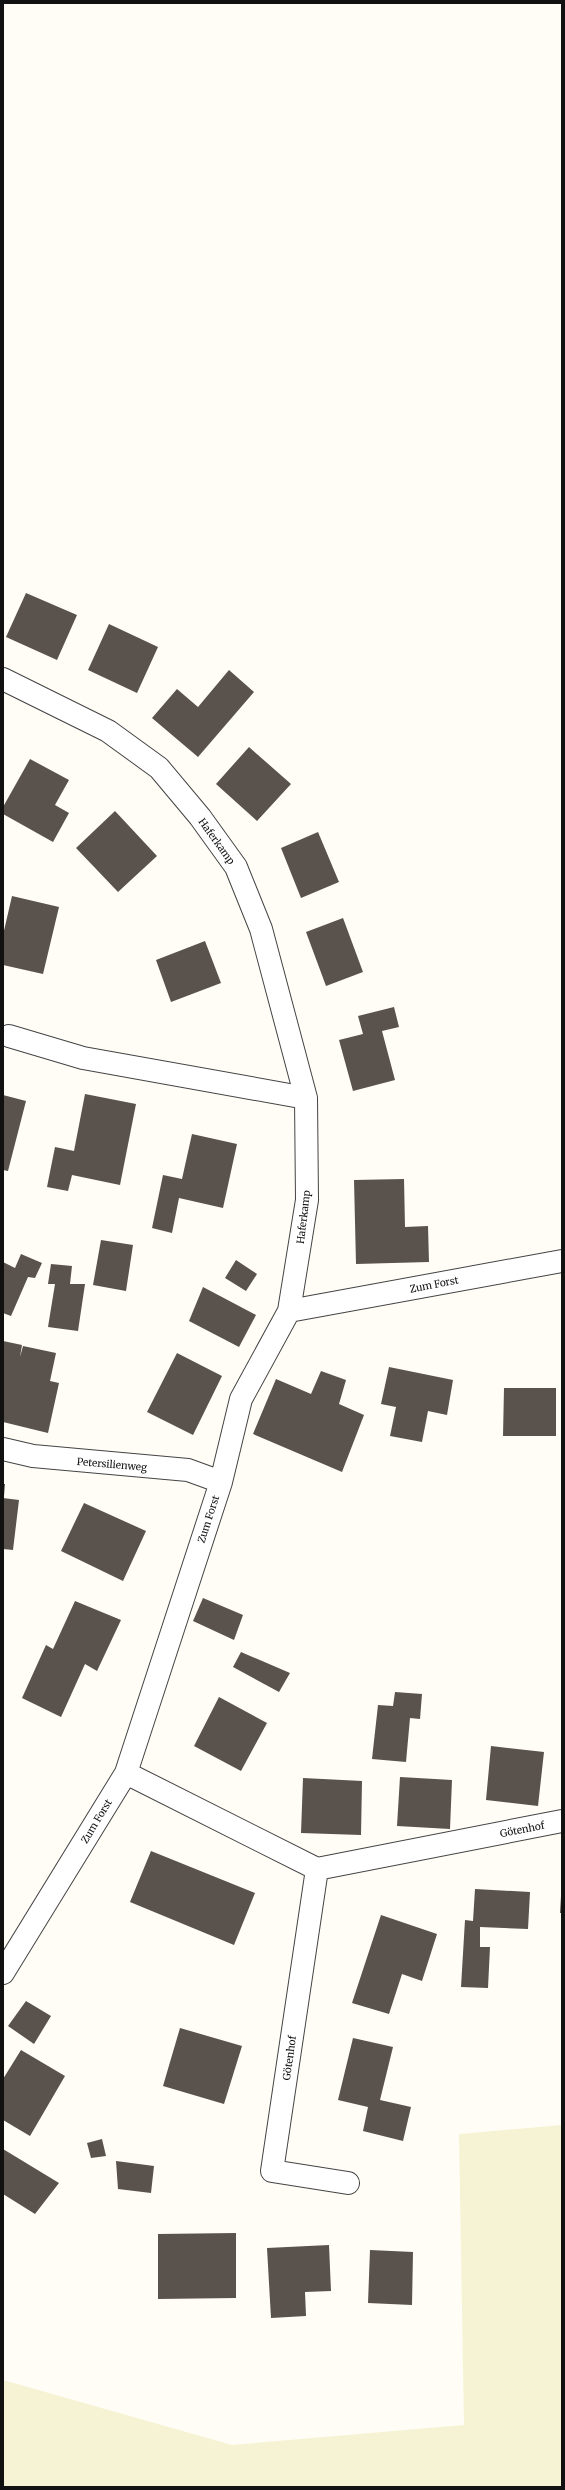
<svg xmlns="http://www.w3.org/2000/svg" width="565" height="2490" font-family="Merriweather,serif">
<style>
.farmland{fill:#f6f3d4}
.building{fill:#5a524d}
.lines{fill:none;stroke-linecap:round;stroke-linejoin:round}
.minor-casing{stroke:#444;stroke-width:24}
.minor{stroke:#fff;stroke-width:22}
.labels{text-anchor:middle;stroke-width:4;stroke-linejoin:round;paint-order:stroke}
.street-label{font-size:10px;fill:#111;stroke:#fff}
</style>
<rect width="100%" height="100%" fill="#fffdf5"/>
<path class="farmland" d="M562,2125V2487H3V2380L232,2445L464,2425L459,2134Z"/>
<path class="building" d="M26,593L77,615L57,660L6,637Z
M109,624L158,647L137,693L88,670Z
M229,670L254,692L198,757L152,718L177,689L198,707Z
M249,747L291,784L257,821L216,784Z
M30,759L69,780L55,805L69,813L53,842L3,814V807Z
M115,811L157,856L118,892L76,848Z
M318,832L339,882L301,898L281,848Z
M12,896L59,907L43,974L3,965V935Z
M343,918L363,972L326,986L306,932Z
M205,941L221,983L171,1002L156,960Z
M394,1007L399,1027L382,1031L395,1080L353,1091L339,1040L363,1034L358,1016Z
M85,1094L136,1104L120,1185L72,1175L68,1191L47,1187L55,1147L74,1151Z
M3,1095L26,1101L8,1171L3,1170Z
M192,1134L237,1144L223,1208L179,1198L172,1233L152,1228L163,1175L182,1179Z
M404,1179L405,1227L428,1226L429,1262L356,1264L354,1180Z
M101,1240L133,1245L126,1291L93,1285Z
M21,1254L42,1263L35,1278L28,1277L11,1316L3,1313V1262L15,1268Z
M236,1260L257,1274L246,1291L225,1278Z
M51,1264L72,1266L70,1284H85L78,1331L48,1327L55,1284H48Z
M203,1287L256,1315L239,1347L189,1321Z
M3,1341L22,1345L20,1357L23,1346L56,1353L50,1381L59,1383L48,1433L3,1422Z
M177,1353L222,1376L193,1435L147,1412Z
M389,1367L453,1380L447,1415L428,1411L422,1442L390,1436L396,1407L381,1404Z
M321,1371L346,1380L339,1404L364,1415L342,1472L253,1434L276,1379L311,1394Z
M504,1388H556V1436H503Z
M3,1484H5L4,1496H3Z
M3,1498L19,1500L13,1550L3,1549Z
M84,1503L146,1531L123,1581L61,1551Z
M203,1598L243,1615L234,1640L193,1621Z
M75,1601L121,1620L97,1671L85,1664L61,1717L22,1698L46,1645L53,1649Z
M241,1652L290,1673L279,1692L233,1667Z
M395,1692L422,1694L420,1719L410,1718L406,1762L372,1759L378,1705L393,1706Z
M219,1697L267,1723L241,1771L194,1746Z
M491,1746L544,1752L538,1806L486,1800Z
M400,1777L452,1780L450,1829L397,1826Z
M303,1778L362,1781L361,1835L301,1833Z
M151,1851L255,1893L234,1945L130,1902Z
M475,1889L530,1892L528,1929L480,1927V1947H490L488,1988L461,1987L465,1920L473,1921Z
M561,1896H562V1913H560Z
M381,1915L437,1934L422,1981L402,1974L389,2014L352,2003Z
M26,2001L51,2016L34,2044L8,2026Z
M180,2028L242,2046L224,2104L163,2086Z
M353,2038L393,2047L380,2100L411,2107L403,2141L363,2131L368,2107L338,2100Z
M21,2050L65,2076L30,2136L3,2120V2079Z
M102,2139L106,2156L91,2158L87,2143Z
M3,2149L59,2183L35,2214L3,2194Z
M116,2161L154,2166L151,2193L118,2189Z
M236,2233V2298L158,2299V2234Z
M329,2245L331,2291L305,2292L306,2316L271,2318L267,2248Z
M370,2250L413,2252L412,2305L368,2303Z"/>
<g class="lines">
<defs>
<path id="minor" d="M3,679L108,731L159,768L200,817L236,867L261,929L306,1098L307,1200L289,1311L241,1399L221,1482L126,1773L3,1973
M9,1036L83,1058L306,1098
M289,1311L562,1261
M3,1449L33,1456L188,1470L221,1482
M126,1773L317,1869L562,1821
M317,1869L272,2171L348,2183"/>
</defs>
<use href="#minor" class="minor-casing"/>
<use href="#minor" class="minor"/>
</g>
<g class="labels">
<g class="street-label">
<text transform="translate(217 841) rotate(54)" y="4">Haferkamp</text>
<text transform="translate(303 1217) rotate(-83)" y="4">Haferkamp</text>
<text transform="translate(434 1284) rotate(-11)" y="4">Zum Forst</text>
<text transform="translate(112 1464) rotate(5)" y="4">Petersilienweg</text>
<text transform="translate(208 1519) rotate(-72)" y="4">Zum Forst</text>
<text transform="translate(96 1821) rotate(-59)" y="4">Zum Forst</text>
<text transform="translate(522 1829) rotate(-11)" y="4">Götenhof</text>
<text transform="translate(289 2058) rotate(-82)" y="4">Götenhof</text>
</g>
</g>
<rect width="565" height="2490" fill="none" stroke="#111111" stroke-width="8"/>
</svg>
